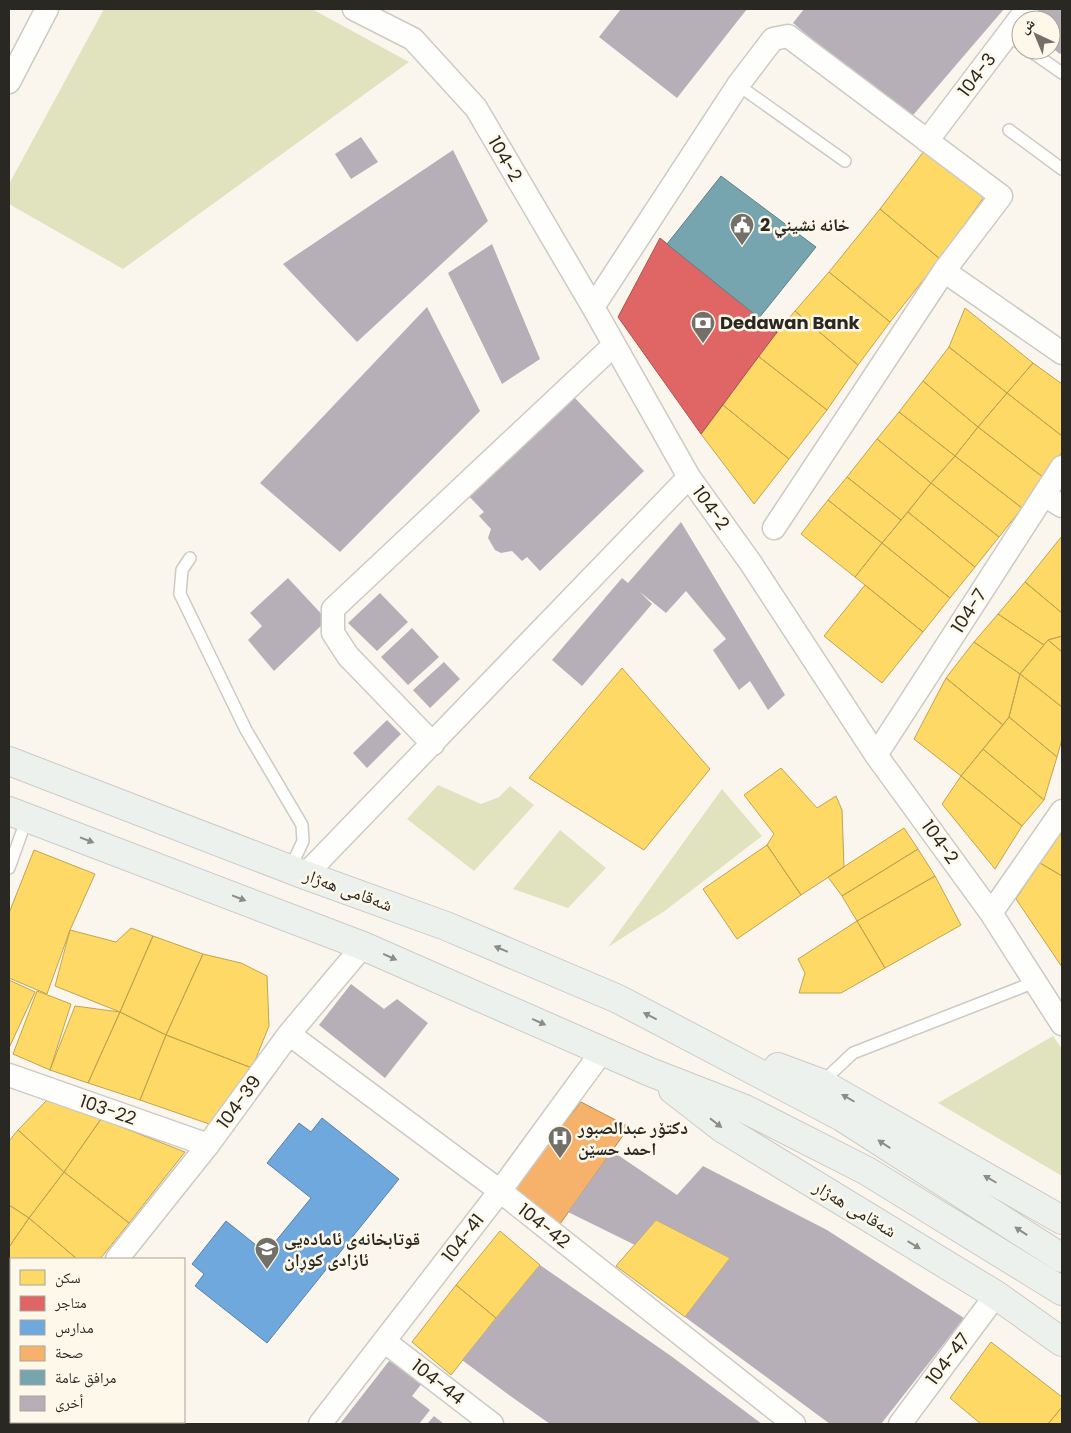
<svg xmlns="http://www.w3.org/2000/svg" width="1071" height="1433" font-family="Poppins,'Noto Naskh Arabic',sans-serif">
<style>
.green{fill:#e0e3be}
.homes{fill:#ffd966;stroke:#bfa452}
.shops{fill:#e06666;stroke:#a95352}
.schools{fill:#6fa8dc;stroke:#5a82a4}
.health{fill:#f6b26b;stroke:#b98955}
.public{fill:#76a5af;stroke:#5f8085}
.building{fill:#b6afb7}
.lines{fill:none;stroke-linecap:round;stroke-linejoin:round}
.service-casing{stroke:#cdcac4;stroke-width:14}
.minor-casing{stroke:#cdcac4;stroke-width:25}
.secondary-casing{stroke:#cdcac4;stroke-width:30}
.service{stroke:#fefefc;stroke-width:11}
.minor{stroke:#fefefc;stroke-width:22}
.secondary{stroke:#edf1ed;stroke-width:28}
.oneway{fill:#8c8c88}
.labels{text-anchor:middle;stroke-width:5;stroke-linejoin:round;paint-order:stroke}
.street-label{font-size:18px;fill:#2a2823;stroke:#fef8ea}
.poi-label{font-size:18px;font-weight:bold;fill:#2a2823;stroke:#fef8ea;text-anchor:start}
</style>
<rect width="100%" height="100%" fill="#faf6ee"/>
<path class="green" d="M104,9H312L409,62L123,269L9,204V184Z
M438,785L481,804L499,797L510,786L534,805L474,871L407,819Z
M722,789L762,836L666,910L608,947Z
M560,830L606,868L568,908L513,889Z
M1053,1036L1062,1049V1176L938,1103Z"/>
<path class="homes" d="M924,151L984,197L940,259L880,209Z
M880,209L940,259L890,322L829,272Z
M829,272L890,322L858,365L795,311Z
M965,308L1033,363L1007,393L949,347Z
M795,311L858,365L827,410L758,356Z
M949,347L1007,393L978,427L923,381Z
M758,356L827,410L789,459L723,405Z
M1033,363L1062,384V436L1007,393Z
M923,381L978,427L955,456L899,412Z
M1007,393L1062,436V452L1044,478L978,427Z
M723,405L789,459L754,504L701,434Z
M899,412L955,456L931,483L877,439Z
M978,427L1044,478L1022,508L955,456Z
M877,439L931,483L901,520L847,477Z
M955,456L1022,508L999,537L931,483Z
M847,477L901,520L882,543L828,500Z
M931,483L999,537L975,567L908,512Z
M828,500L882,543L855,577L801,534Z
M908,512L975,567L950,598L882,543Z
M1062,536V613L1025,582Z
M882,543L950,598L923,632L855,577Z
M1025,582L1062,613V636L1048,640L1044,645L998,614Z
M865,585L923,632L882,683L824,636Z
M998,614L1044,645L1020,674L974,642Z
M1062,636V652L1048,640Z
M1048,640L1062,652V707L1020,674Z
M974,642L1020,674L1009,717L1003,725L946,678Z
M622,668L710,769L644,850L529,778Z
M1020,674L1062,707V739L1057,757L1009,717Z
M946,678L1003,725L961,776L914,739Z
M1009,717L1057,757L1044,800L983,749Z
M983,749L1044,800L1022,826L961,776Z
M781,768L817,808L836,796L842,810L844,867L801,895L767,845L774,834L744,795Z
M961,776L1022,826L995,869L942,804Z
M904,828L918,849L842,896L828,877Z
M1062,831V876L1040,863Z
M767,845L801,895L737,939L703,889Z
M918,849L935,876L857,921L842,896Z
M34,850L95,874L70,930L47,994L9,978V913Z
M1040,863L1062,876V967L1016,899Z
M935,876L961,925L885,968L857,921Z
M857,921L885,968L841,993H799L805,973L798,959Z
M131,928L153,936L120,1012L55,986L70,930L116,942Z
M153,936L203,954L166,1035L120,1012Z
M203,954L241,963L267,976L269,1026L252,1068L166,1035Z
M9,980L35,992L9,1048Z
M37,991L71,1004L50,1070L13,1054Z
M75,1006L120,1012L88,1083L50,1070Z
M120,1012L166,1035L140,1100L88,1083Z
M166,1035L252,1068L212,1125L140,1100Z
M47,1100L101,1119L64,1172L18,1130Z
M101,1119L185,1152L129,1223L64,1172Z
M18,1130L64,1172L29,1218L9,1205V1141Z
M64,1172L129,1223L100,1259H77L29,1218Z
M9,1205L29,1218L9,1247Z
M29,1218L77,1259H11V1267L9,1265V1247Z
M656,1220L730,1258L685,1317L616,1266Z
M500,1231L540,1265L496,1318L456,1285Z
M9,1265L11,1267V1364L9,1362Z
M456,1285L496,1318L451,1375L412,1342Z
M991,1342L1062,1397V1407L1048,1424H981L950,1398Z
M9,1362L11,1364L9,1375Z
M1062,1407V1424H1048Z"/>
<path class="shops" d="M660,238L777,332L701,434L618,317Z"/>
<path class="schools" d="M322,1118L399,1179L267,1343L195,1286L204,1274L192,1264L226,1221L266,1253L311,1198L267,1163L299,1123L311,1132Z"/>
<path class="health" d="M581,1102L629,1127L560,1224L512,1189Z"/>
<path class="public" d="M721,176L816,247L759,318L667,244Z"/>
<path class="building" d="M621,9H747L677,98L599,37Z
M804,9H1004L908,121L793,23Z
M1037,9H1062V52L1060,54L1051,47V20H1029Z
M361,137L378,162L351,179L335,154Z
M453,150L488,221L357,342L283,264Z
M492,244L540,359L502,384L448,273Z
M427,307L480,411L340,552L260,483Z
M574,397L644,471L540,571L527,557L522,561L512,551L501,553L495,550L488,538L491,529L479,516L484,512L463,490Z
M681,522L785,695L768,710L750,681L739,690L713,650L726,639L686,591L666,613L640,592L652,604L582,686L552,660L622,578L628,583Z
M288,578L327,620L274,671L248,640L262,626L250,613Z
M380,593L408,622L377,651L348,623Z
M412,628L439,657L408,685L381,657Z
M444,662L460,679L430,708L413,690Z
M387,720L401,734L367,768L353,753Z
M351,984L384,1009L397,999L428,1023L385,1078L319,1025Z
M612,1151L677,1195L703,1166L827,1230L964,1318L881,1424H830L685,1317L730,1258L656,1220L635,1245L568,1212Z
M540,1265L671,1356L762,1424H550L509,1395L462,1360Z
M389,1361L423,1382L412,1396L430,1410L419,1424H340Z
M434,1416L444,1424H427Z"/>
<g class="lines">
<defs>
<path id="service" d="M1007,34L1021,44
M1029,50L1062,73
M738,85L845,161
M1009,130L1062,169
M190,558L182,570L180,594L246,730L302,825L303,841L290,869
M9,868L27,818
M821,1083L853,1053L1035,982"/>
<path id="minor" d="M354,9L413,39L476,108L593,307L689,477L750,562L876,755L991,913L1062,1024
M9,82L47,9
M927,141L1027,9
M944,271L1062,353
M593,307L738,85L773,39L788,36L1001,196L944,271L774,528
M1044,495L1062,506
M433,744L348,656L333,633V609L614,345
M876,755L1062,467
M305,875L689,477
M991,913L1062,811
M289,1034L500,1191L794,1424
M9,1075L208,1145
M117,1259L208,1145L289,1034L363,946
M384,1341L492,1424
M9,1396L11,1392
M320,1424L500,1191L603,1050
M900,1424L996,1295"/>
<path id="secondary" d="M9,761L305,875L446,926L618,999L842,1117L1062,1258
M9,811L363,946L650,1072L745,1109L867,1171L1062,1291
M778,1067L821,1083L1062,1220
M673,1090L722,1128L996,1295L1062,1342"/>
</defs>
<use href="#service" class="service-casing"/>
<use href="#minor" class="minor-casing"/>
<use href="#secondary" class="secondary-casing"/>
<use href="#service" class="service"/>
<use href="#minor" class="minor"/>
<use href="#secondary" class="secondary"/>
</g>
<defs><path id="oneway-solid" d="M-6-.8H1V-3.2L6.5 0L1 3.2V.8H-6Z" transform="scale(1.25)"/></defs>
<g class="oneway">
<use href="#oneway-solid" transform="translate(87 840) rotate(21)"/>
<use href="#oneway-solid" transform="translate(239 898) rotate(21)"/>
<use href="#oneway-solid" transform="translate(501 949) rotate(-157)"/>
<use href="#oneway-solid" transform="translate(390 957) rotate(24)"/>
<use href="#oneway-solid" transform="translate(650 1016) rotate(-153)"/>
<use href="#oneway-solid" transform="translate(539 1022) rotate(24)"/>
<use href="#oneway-solid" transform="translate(848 1098) rotate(-150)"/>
<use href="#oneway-solid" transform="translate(716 1123) rotate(38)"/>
<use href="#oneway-solid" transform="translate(884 1144) rotate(-147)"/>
<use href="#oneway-solid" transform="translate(990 1179) rotate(-150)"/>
<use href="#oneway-solid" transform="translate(1021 1231) rotate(-147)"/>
<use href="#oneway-solid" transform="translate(914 1245) rotate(31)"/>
</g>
<defs>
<symbol id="civic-pin" viewBox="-11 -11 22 30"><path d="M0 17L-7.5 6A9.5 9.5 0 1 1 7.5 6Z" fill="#73706a" stroke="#fef8ea"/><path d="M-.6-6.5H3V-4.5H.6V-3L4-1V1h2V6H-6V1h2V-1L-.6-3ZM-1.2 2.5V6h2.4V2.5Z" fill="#fff"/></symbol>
<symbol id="bank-pin" viewBox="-11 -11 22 30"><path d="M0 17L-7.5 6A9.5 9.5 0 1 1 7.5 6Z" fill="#73706a" stroke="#fef8ea"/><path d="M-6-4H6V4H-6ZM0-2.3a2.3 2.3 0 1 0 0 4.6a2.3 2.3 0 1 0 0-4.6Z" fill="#fff"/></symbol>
<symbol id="hospital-pin" viewBox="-11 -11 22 30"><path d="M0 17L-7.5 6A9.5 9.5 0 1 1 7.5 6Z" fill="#73706a" stroke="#fef8ea"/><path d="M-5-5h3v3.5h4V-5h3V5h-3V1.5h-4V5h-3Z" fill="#fff"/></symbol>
<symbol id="school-pin" viewBox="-11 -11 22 30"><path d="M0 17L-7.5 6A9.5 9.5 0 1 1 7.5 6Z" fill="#73706a" stroke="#fef8ea"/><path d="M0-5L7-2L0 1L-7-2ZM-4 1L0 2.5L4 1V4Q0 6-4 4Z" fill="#fff"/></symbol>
</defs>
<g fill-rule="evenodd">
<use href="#civic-pin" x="728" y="211" width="28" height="38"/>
<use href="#bank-pin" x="689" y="309" width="28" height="38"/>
<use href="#hospital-pin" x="546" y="1124" width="28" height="38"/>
<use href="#school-pin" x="253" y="1235" width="28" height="38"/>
</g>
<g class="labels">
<g class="street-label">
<text transform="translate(977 75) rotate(-53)" y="6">104-3</text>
<text transform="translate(505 159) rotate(60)" y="6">104-2</text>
<text transform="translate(711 508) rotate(54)" y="6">104-2</text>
<text transform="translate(969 611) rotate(-57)" y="6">104-7</text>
<text transform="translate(940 842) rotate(54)" y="6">104-2</text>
<text transform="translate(348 890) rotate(20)" y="6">شەقامی هەژار</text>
<text transform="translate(239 1102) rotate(-54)" y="6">104-39</text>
<text transform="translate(108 1110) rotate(19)" y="6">103-22</text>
<text transform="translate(855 1209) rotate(31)" y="6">شەقامی هەژار</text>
<text transform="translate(544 1226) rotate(38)" y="6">104-42</text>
<text transform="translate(463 1238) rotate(-52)" y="6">104-41</text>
<text transform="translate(948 1359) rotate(-53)" y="6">104-47</text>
<text transform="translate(438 1382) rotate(38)" y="6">104-44</text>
</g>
<g class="poi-label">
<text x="760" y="231">خانه نشيني 2</text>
<text x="720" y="329">Dedawan Bank</text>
<text x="578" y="1134">دکتۆر عبدالصبور<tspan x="578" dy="21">احمد حسێن</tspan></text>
<text x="284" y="1245">قوتابخانەی ئامادەیی<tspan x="284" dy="21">ئازادی کوڕان</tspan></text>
</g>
</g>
<rect width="1071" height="1433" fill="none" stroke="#2a2823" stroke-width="20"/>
<rect x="10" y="1258" width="175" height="165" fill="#fef8ea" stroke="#a9a59a"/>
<rect x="20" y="1270" width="25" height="15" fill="#ffd966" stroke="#a9a59a"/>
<text x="55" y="1283" font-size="15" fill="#2a2823">سكن</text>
<rect x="20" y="1296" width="25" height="15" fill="#e06666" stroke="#a9a59a"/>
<text x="55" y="1308" font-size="15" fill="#2a2823">متاجر</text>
<rect x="20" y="1320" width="25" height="15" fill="#6fa8dc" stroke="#a9a59a"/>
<text x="55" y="1333" font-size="15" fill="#2a2823">مدارس</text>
<rect x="20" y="1346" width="25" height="15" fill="#f6b26b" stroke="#a9a59a"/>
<text x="55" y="1358" font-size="15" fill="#2a2823">صحة</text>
<rect x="20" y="1370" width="25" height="15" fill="#76a5af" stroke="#a9a59a"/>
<text x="55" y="1383" font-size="15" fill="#2a2823">مرافق عامة</text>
<rect x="20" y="1396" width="25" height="15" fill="#b6afb7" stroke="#a9a59a"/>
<text x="55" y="1408" font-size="15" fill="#2a2823">أخرى</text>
<g transform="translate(1036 35) rotate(316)"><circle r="24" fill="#fef8ea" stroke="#a9a59a"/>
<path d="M0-4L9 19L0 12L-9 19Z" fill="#73706a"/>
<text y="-8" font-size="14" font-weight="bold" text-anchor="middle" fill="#2a2823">ش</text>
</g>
</svg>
